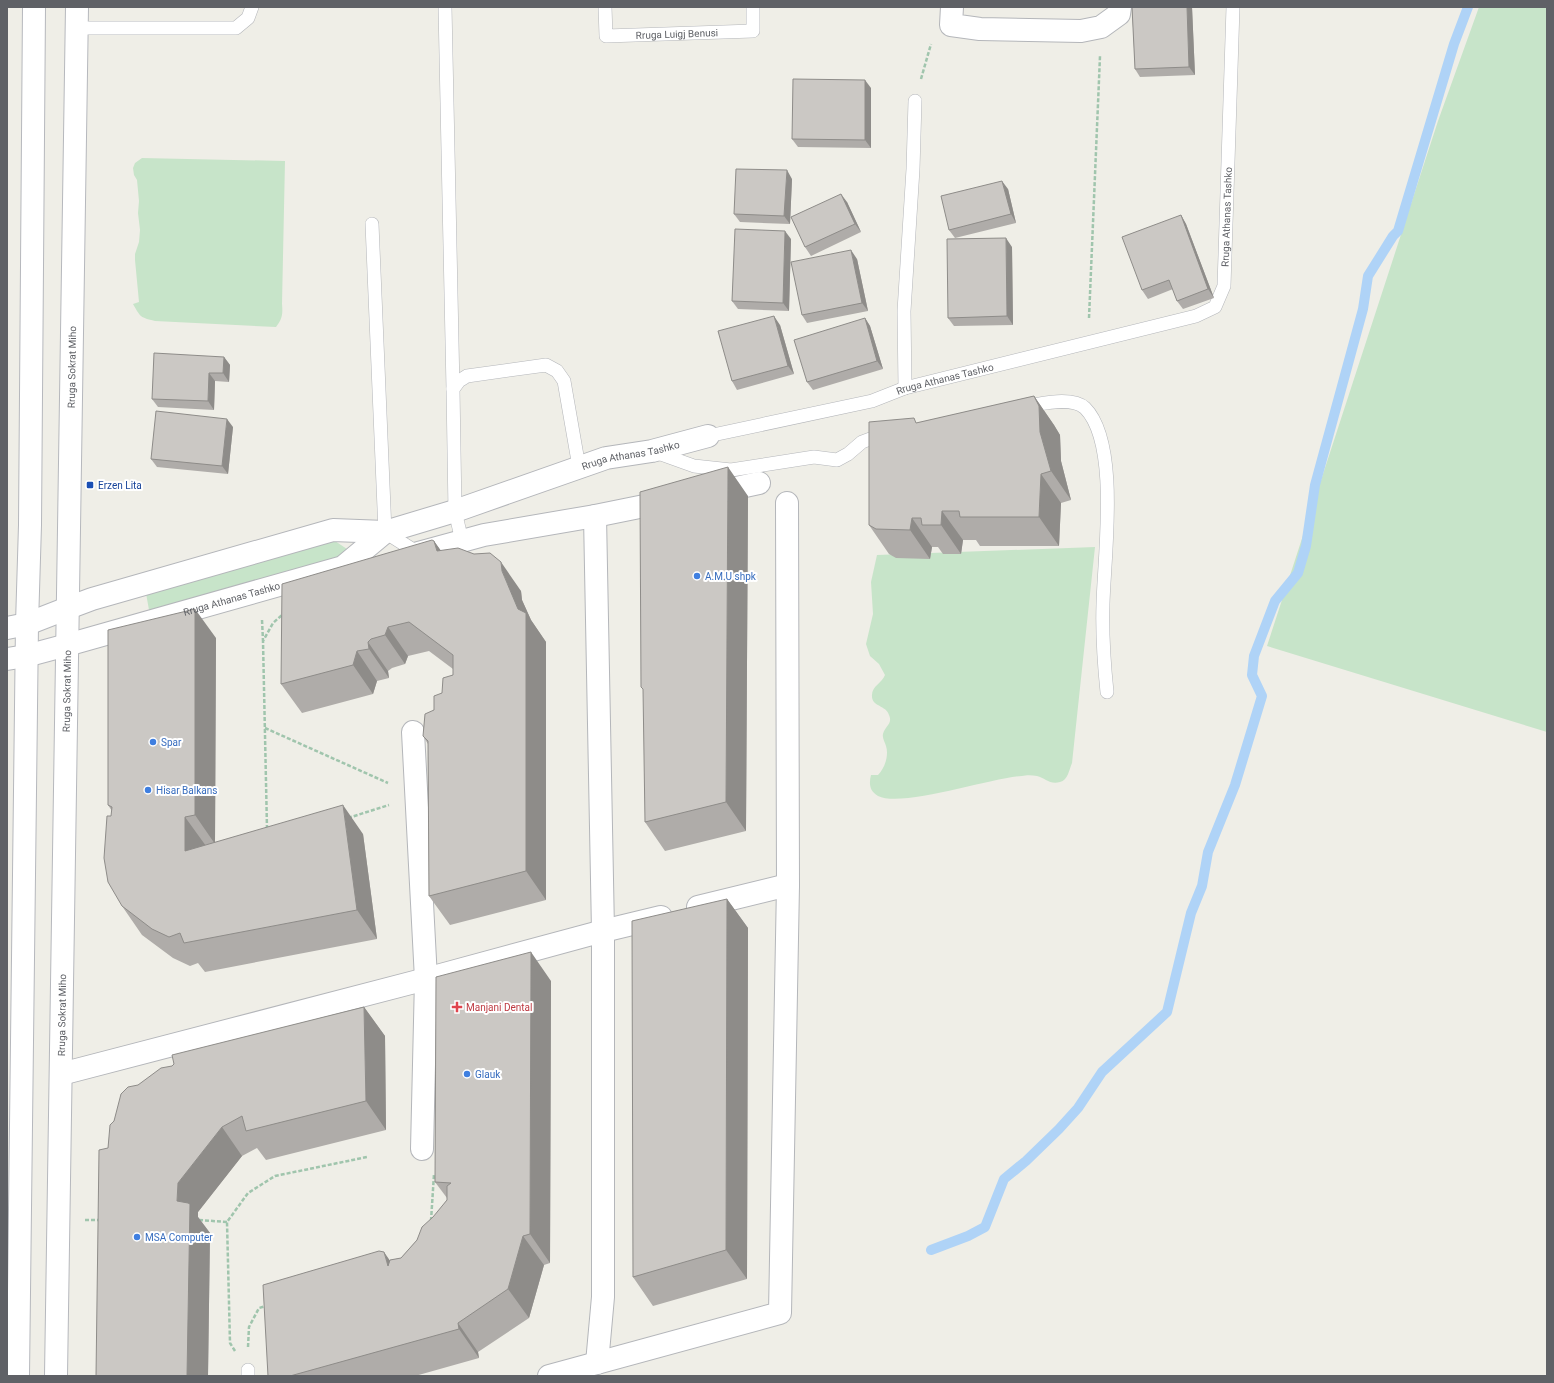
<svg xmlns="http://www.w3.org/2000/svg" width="1554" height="1383" font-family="Roboto,sans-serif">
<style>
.green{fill:#c7e4c9}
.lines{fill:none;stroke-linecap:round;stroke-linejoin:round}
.stream{stroke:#afd3f7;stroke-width:10}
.lane-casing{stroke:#b4b6ba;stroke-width:14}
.street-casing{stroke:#b4b6ba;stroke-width:24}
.secondary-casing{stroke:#b6b8bd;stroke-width:24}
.path{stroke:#a0c5ad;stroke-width:2.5;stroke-dasharray:4 2;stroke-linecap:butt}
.lane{stroke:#fff;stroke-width:13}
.street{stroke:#fff;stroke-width:22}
.secondary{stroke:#fff;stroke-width:22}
.wall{fill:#afaca9}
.shaded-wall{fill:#8e8c89}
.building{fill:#cbc8c4;stroke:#8e8c89}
.transit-dot{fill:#1a4fb4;stroke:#fff;stroke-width:1.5}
.shop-dot{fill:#3f7fe0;stroke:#fff;stroke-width:1.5}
.health-dot{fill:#e0444e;stroke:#fff;stroke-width:1.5}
.labels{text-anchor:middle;stroke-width:4;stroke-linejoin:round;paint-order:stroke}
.street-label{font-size:10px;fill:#5f6166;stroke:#fff}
.transit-label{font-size:10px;fill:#164399;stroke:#fff;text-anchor:start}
.shop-label{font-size:10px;fill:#366cbe;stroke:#fff;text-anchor:start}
.health-label{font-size:10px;fill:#be3a42;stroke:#fff;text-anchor:start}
</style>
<rect width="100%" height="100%" fill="#efeee7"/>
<path class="green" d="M1479,7H1547V732L1267,646L1438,121Z
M142,158L285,161L282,304C283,315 282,319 276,327L155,321C140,317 141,318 133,304L139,302L135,260V254L139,242L140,230L138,213L139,201L137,180L134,175L133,168L135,163Z
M335,541L350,551L324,563L149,610L144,582L288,549Z
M1095,547L1072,763C1069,770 1068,780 1060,782C1050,785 1045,778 1037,776C1032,775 1026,775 1022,776C990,778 902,808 878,796C869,791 869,783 871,775H878C885,768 889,755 886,746C885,742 882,738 883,734C885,726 893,724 889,715C886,705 871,707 872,695C872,686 882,683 885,675L879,664L870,656L866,644L873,614L871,582L877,555Z"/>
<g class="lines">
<path class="stream" d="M931,1250L968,1236L985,1227L1004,1179L1026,1161L1059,1129L1078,1108L1102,1072L1167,1012L1191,913L1202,886L1208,852L1235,785L1262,696L1252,675L1254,656L1275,601L1298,573L1306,546L1315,485L1363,309L1368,276L1393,236L1398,231L1454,44L1468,7"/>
<defs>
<g id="lane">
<path d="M445,7L453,389"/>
<path id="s1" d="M605,7L606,36L753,31V7"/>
<path d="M77,28H236L248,18L252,7"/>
<path d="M372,224L385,532L418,553"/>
<path d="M905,388L904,311L913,169L915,101"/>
<path d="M1023,407C1038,404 1072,396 1085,408C1120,443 1104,557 1103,604C1102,633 1104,663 1107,692"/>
<path id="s2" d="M708,436L872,401L905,388L1196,316L1215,307L1224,286L1233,7"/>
<path d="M655,452L694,466L731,470L814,457L837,460L848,454L862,442L878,436L884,435"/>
<path d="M462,541L455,511L453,389L459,381L467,376L546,365L557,371L564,381L579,467"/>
<path d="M248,1370V1376"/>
</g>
<g id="street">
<path d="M952,7L951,25L980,29L1081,31L1101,27L1119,14L1120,7"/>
<path d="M713,493L759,483"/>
<path d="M595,516L603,931V1297L597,1363"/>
<path d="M418,553L484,535L595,516L669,501"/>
<path id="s3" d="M68,608L92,599L333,530L385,532L455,511L606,458L652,451L708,436"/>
<path d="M7,628L27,624"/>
<path id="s4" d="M67,645L343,567L385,532"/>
<path d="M7,659L26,656"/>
<path d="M413,732L426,979L422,1149"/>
<path d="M698,907L788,885"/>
<path d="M61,1074L426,979L603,931L661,917"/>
<path d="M549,1376L780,1313L788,885L787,503"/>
</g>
<g id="secondary">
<path d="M27,624L68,608"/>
<path d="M26,656L67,645"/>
<path d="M18,1376L27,624L30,525L34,7"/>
<path id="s5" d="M56,1376L77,7"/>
</g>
</defs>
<use href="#lane" class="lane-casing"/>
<use href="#street" class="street-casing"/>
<use href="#secondary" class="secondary-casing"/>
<path class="path" d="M921,79L931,44
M1089,318L1100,56
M262,620L263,641
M265,728L388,783
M348,818L389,805
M267,829L263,641L273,623L282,615
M85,1220H100
M199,1220L227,1222
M431,1221L434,1174
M248,1347L249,1327L259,1308L266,1306
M235,1351L230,1343L227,1222L248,1193L275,1176L367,1157"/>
<use href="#lane" class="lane"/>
<use href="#street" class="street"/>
<use href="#secondary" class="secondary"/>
</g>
<path class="wall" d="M1132,7H1192L1195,75L1140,77L1135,69Z
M871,88V148L798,147L792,139Z
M792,179L790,224L740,222L734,214Z
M1008,189L1016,223L955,238L949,230Z
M847,202L861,232L811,256L805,247Z
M1181,215L1186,224L1214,298L1183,309L1177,301L1173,289L1148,299L1142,290Z
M791,239L789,311L738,309L732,301Z
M1012,247L1013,325L954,326L948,318Z
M857,259L868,311L807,323L802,315Z
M865,318L870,326L883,369L813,390L807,382Z
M780,325L794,374L737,390L732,381Z
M224,357L230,365L229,382L215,381L214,410L158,407L152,399Z
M1034,396L1054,425L1060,435L1061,461L1071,500L1061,503L1059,546H980L976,540H963L961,554H943L938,547H932L930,559L896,558L889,554L869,525L917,423Z
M233,427L228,474L157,467L151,459Z
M748,496L746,831L665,851L645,822Z
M434,541L440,550L521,591L522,600L531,620L546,642V900L450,925L429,896L428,744L423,736L434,710L442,693L453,675V669L429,651L408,656L405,664L392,668L388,671L389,678L377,681L373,694L302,713L281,684Z
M216,638L215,842L363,834L377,939L205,972L198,963L190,966L173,958L142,935L122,906L112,811L108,805Z
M727,899L748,928L747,1279L653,1306L633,1277Z
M551,981L550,1263L544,1265L529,1318L478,1352L479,1358L415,1376H268L390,1260L401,1258L417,1240L447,1200V1198L435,1182Z
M364,1007L385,1036L386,1130L266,1160L257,1148L242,1156L198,1212V1217L210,1233L208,1376H96L108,1148L114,1121L138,1085L172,1066Z"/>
<path class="shaded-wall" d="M1187,7H1192L1195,75L1189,67Z
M865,80L871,88V148L865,140Z
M787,170L792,179L790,224L784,216Z
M1002,181L1008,189L1016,223L1011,214Z
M841,194L847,202L861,232L855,224Z
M1181,215L1186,224L1214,298L1208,289Z
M785,231L791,239L789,311L783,303Z
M1006,238L1012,247L1013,325L1007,316Z
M851,250L857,259L868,311L862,303Z
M774,316L780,325L794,374L788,366Z
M865,318L870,326L883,369L877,361Z
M224,357L230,365L229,382L223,373Z
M209,373L215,381L214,410L208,401Z
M1034,396L1054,425L1060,435L1061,461L1071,500L1051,471L1040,432Z
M227,419L233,427L228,474L222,466Z
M728,467L748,496L746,831L726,802Z
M1041,474L1061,503L1059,546L1039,517Z
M942,511L963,540L961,554L941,525Z
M912,518L932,547L930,559L910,530Z
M434,541L455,570L437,551Z
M501,562L521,591L522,600L531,620L546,642V900L526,871L518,609L502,571Z
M195,609L216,638L215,844L195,815Z
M388,627L408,656L405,664L385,635Z
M368,642L388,671L389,678L369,649Z
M357,651L377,681L373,694L353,665Z
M343,805L363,834L377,939L357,910Z
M185,817L206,846L185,851Z
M727,899L748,928L747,1279L726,1250Z
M531,952L551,981L550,1263L530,1234Z
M364,1007L385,1036L386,1130L366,1101Z
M222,1127L242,1156L198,1212V1217L210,1233L208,1376H187L177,1201L178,1183Z
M523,1236L544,1265L529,1318L508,1289Z
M384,1252L404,1281L388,1266Z
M458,1323L478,1352L479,1358L459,1329Z"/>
<path class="building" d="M1132,7H1187L1189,67L1135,69Z
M793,79L865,80V140L792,139Z
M736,169L787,170L784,216L734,214Z
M1002,181L1011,214L949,230L941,196Z
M841,194L855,224L805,247L791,217Z
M1181,215L1208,289L1177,301L1169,280L1142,290L1122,237Z
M735,229L785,231L783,303L732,301Z
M1006,238L1007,316L948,318L947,239Z
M851,250L862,303L802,315L791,262Z
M774,316L788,366L732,381L718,331Z
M865,318L877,361L807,382L794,340Z
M154,353L224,357L223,373H209L208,401L152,399Z
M1034,396L1039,406L1040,432L1051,471L1041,474L1039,517H960L959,511H942L941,525H922L921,518H912L910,530L876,529L869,525V422L914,418L916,423Z
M156,411L227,419L222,466L151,459Z
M728,467L726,802L645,822L643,689L641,687L640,492Z
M432,540L434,541L437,551L458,548L474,554L490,553L501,562L502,571L518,609L526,613V871L429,896L428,741L423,736L425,714L434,710V696L442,693L443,678L453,675V655L409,622L388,627L385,635L371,639L368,642L369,649L357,651L353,665L281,684L282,584Z
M195,609V815L185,817V851L343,805L357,910L184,943L180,933L169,937L152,929L122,906L108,882L104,858L107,816H111L112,807L108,805V630Z
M727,899L726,1250L633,1277L632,921Z
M531,952L530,1234L523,1236L508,1289L458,1323L459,1329L290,1376H268L263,1285L379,1251L384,1252L388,1266L390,1260L401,1258L417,1240L422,1227L433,1217L447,1200V1186L451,1183L435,1182L436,977Z
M364,1007L366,1101L246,1131L242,1116L222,1127L178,1183L177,1201L188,1203L190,1204L187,1376H96L99,1150L108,1148L110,1125L114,1121L121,1094L128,1087L138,1085L161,1068L172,1066L174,1064L172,1055Z"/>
<rect class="transit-dot" x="86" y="481" width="8" height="8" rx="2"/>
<g class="shop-dot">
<circle cx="697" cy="576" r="4"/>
<circle cx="153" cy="742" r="4"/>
<circle cx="148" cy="790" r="4"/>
<circle cx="467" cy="1074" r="4"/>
<circle cx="137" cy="1237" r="4"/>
</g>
<path class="health-dot" d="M455 1001h4v4h4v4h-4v4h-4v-4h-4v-4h4z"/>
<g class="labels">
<g class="street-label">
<text dy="4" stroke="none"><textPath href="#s1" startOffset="100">Rruga Luigj Benusi</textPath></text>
<text dy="4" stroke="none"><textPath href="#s2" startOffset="616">Rruga Athanas Tashko</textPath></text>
<text dy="4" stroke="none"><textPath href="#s5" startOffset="1009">Rruga Sokrat Miho</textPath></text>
<text dy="4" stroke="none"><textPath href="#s2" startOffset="244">Rruga Athanas Tashko</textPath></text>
<text dy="4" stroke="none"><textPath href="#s3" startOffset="586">Rruga Athanas Tashko</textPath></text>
<text dy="4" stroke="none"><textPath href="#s4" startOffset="171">Rruga Athanas Tashko</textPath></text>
<text dy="4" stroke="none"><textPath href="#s5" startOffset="685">Rruga Sokrat Miho</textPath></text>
<text dy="4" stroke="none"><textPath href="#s5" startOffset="361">Rruga Sokrat Miho</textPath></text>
</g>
<g class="transit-label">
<text x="98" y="489">Erzen Lita</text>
</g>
<g class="shop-label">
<text x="705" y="580">A.M.U shpk</text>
<text x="161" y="746">Spar</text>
<text x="156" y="794">Hisar Balkans</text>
<text x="475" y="1078">Glauk</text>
<text x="145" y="1241">MSA Computer</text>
</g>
<g class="health-label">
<text x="466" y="1011">Manjani Dental</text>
</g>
</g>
<rect width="1554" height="1383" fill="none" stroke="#5f6166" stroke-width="16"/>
</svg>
